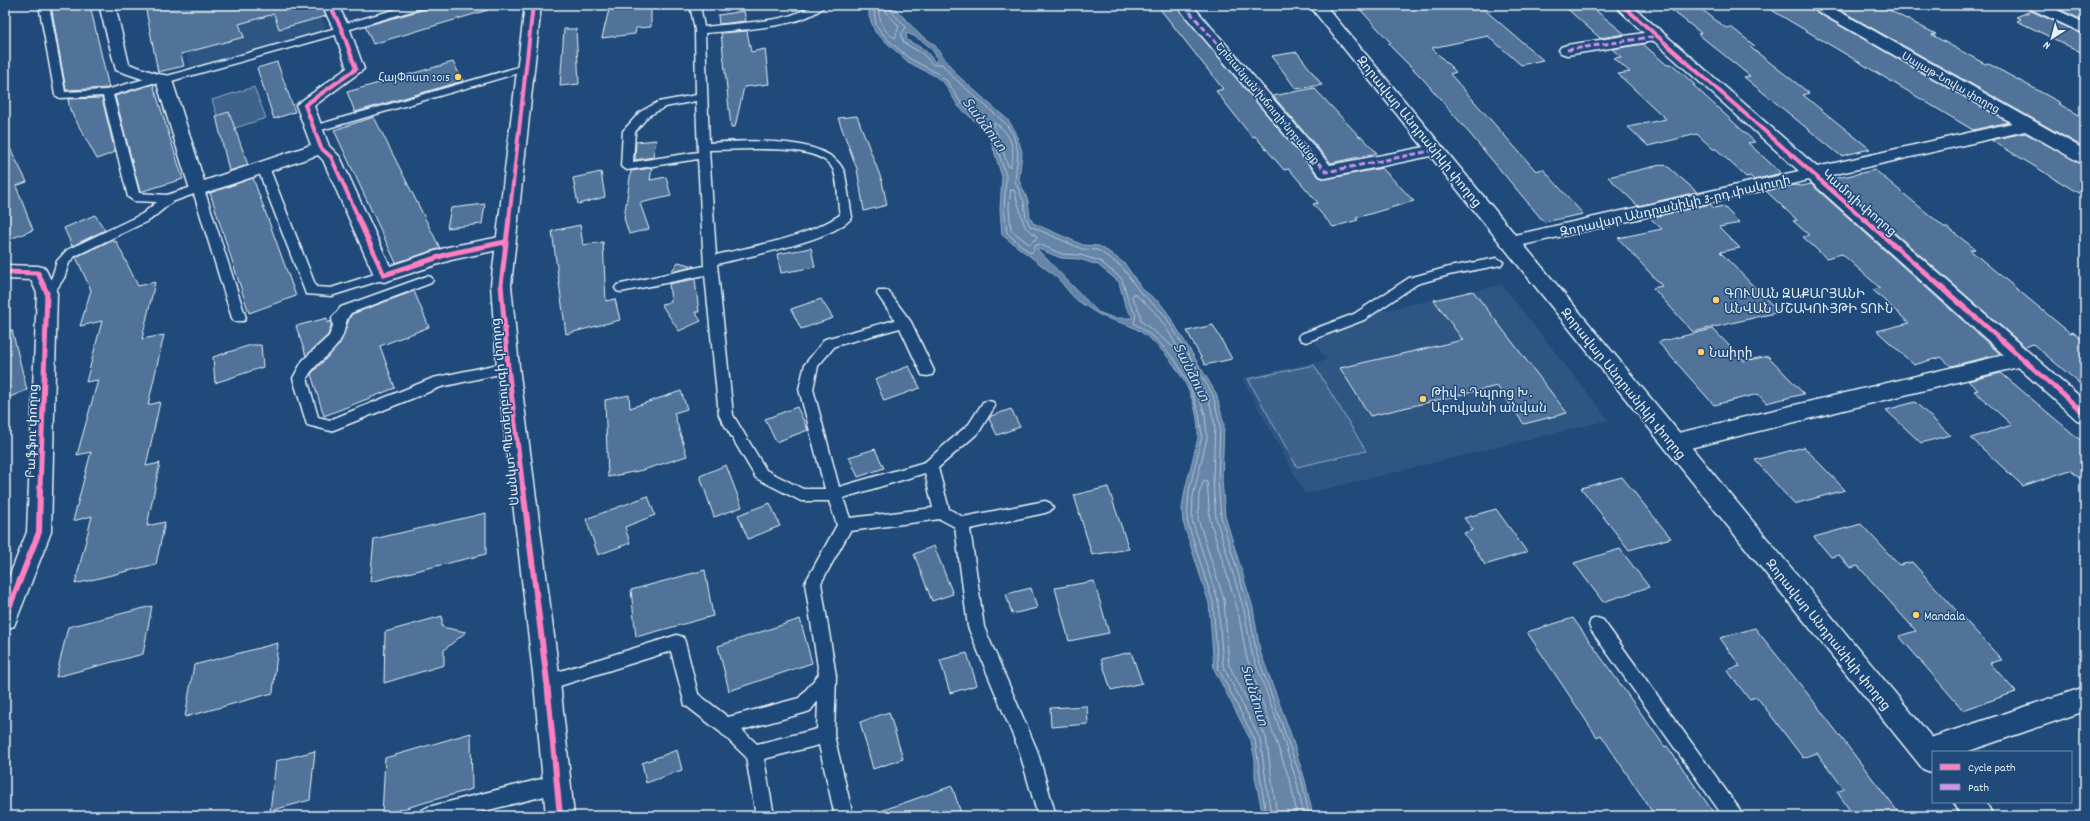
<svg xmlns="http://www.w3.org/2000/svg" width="2090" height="821" font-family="Dekko,'Noto Sans Armenian',sans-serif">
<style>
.built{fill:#2e5683}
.green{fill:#3c628c;stroke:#92aac2}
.water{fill:#6685a7;stroke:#9ab0c7;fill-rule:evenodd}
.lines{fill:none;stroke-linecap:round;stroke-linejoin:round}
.shore{stroke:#b4c6d8;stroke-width:1}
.building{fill:#517399;stroke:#e8f1f8}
.service-casing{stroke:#e8f1f8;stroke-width:3}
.minor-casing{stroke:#e8f1f8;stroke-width:3}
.tertiary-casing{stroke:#e8f1f8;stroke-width:3}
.trunk-casing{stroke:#e8f1f8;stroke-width:3}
.service{fill:#1f4a7a;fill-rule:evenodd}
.minor{fill:#1f4a7a;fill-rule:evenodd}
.tertiary{fill:#1f4a7a;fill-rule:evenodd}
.trunk{fill:#1f4a7a;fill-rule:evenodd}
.quiet{stroke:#d193ec;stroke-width:3;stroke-dasharray:6 3;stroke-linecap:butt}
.cycleway-far2-casing{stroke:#1f4a7a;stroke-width:6}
.cycleway-far1-casing{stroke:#1f4a7a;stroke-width:8}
.cycleway-casing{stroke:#1f4a7a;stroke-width:8}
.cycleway-far2{stroke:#ff80c0;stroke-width:4}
.cycleway-far1{stroke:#ff80c0;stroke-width:5}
.cycleway{stroke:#ff80c0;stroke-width:6}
.poi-dot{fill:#ffd166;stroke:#1f4a7a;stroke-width:1.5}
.labels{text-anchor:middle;stroke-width:3;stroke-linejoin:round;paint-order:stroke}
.far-poi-label{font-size:11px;fill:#e8f1f8;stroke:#1f4a7a;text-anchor:end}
.far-street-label{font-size:11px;fill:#e8f1f8;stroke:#1f4a7a}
.street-label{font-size:13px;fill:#e8f1f8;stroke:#1f4a7a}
.poi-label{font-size:13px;fill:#e8f1f8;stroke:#1f4a7a;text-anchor:start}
.water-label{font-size:14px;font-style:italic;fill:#d4e1ec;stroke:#1f4a7a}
</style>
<rect width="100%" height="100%" fill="#1f4a7a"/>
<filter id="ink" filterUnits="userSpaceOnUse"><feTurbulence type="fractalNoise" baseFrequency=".025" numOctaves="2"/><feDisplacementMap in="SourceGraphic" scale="8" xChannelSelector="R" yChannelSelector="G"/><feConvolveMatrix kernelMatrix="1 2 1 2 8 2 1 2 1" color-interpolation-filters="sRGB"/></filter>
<g filter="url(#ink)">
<path class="built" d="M172,5H316L327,31L191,69Z
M1502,285L1609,420L1305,494L1242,378L1326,360L1306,327Z"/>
<path class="green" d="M254,87L266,118L223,132L212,100Z
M1314,365L1366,451L1297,467L1248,379Z"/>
<path class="water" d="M869,5H892L919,34L934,44L956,74L1008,120L1016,132L1022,152L1019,180L1028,201L1030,217L1033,223L1083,245L1099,246L1109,252L1125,264L1142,289L1160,303L1167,312L1216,393L1224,424L1222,480L1225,516L1253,608L1260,651L1290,732L1305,780L1313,816H1263L1255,777V760L1251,741L1214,669L1209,603L1183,522L1182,509L1185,490L1198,438C1200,396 1173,355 1141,332C1130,324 1116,322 1104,317C1095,313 1086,306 1078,301C1069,294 1064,284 1055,276C1038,262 1020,249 1002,235L1000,209L1002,177L989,134L958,106L945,84L935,76L908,62L875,32L869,16ZM906,33C918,37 936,48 937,61L935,62L925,50L907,40ZM1036,248L1061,258L1079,259L1098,265L1119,282L1125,305L1133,318H1114L1098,312Z"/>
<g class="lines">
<path class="shore" d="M873,5L876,25L888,40L910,59L937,73L947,81L961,103L992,132L1006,176L1004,209L1007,233L1030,253L1033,252L1034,246L1039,244L1062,254L1080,255L1100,261L1122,279L1129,303L1136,315L1134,323L1157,340L1175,360L1189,384L1199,414L1202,436L1189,491L1187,521L1213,602L1218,668L1255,740L1266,816
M878,5C879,19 882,31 895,38L899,26L886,12L884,5
M889,5L892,12L906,27L901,35L904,43L923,54L933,65L942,64L953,77L1005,123L1013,134L1018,152L1015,181L1024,202L1026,218L1030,226L1082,249L1098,250L1122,267L1139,291L1164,314L1213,395L1220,425L1218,480L1221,517L1249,609L1256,652L1302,781L1309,816
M995,123C1010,132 1017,150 1010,167L1008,166L994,125Z
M1011,190H1014L1025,227L1038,237L1029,244L1011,230L1009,208Z
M1134,294C1155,308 1166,327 1178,348L1177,350L1141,321L1140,313L1132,297Z
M1271,816L1260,739L1223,666L1218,601L1192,520L1193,496L1207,438L1205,414L1192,379L1194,377L1208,396L1215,425L1213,481L1216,518L1244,610L1252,653L1282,735L1297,783L1304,816
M1277,816L1266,737L1229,665L1224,600L1198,519L1199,494L1204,480L1207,481L1210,520L1238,611L1246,655L1291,784L1297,816"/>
</g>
<path class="building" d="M51,5H90L109,88L66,90Z
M145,5H321L326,16L279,29L274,14L239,24L244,37L181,54L184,66L158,72Z
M440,5H488V10L373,44L365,26Z
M610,5H651V27L636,28L635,34L602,38Z
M1165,5H1175L1319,177L1326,179L1382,168L1414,201L1356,218L1358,220L1333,227L1313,204L1318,203L1289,169L1284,170L1255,136L1252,137L1216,91L1223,89L1160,9Z
M1356,5H1479L1543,60L1521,65L1488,36L1432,48L1456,72L1450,74L1536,171L1543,169L1583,214L1544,222L1465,128L1423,79L1388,44L1391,43Z
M1563,5H1589L1625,34L1600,38Z
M1665,5H1696L1726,28L1731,27L1755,46L1750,47L1809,93L1803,95L1870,149L1841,156L1744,77L1750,76L1698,34L1701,33Z
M1763,5H1808L1811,9L2008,122L1973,130Z
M1831,5H1879L1936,34L1932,35L1985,64L1987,63L2061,103L2059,104L2085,118V148Z
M2050,5H2069L2085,13V21Z
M744,11L746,21L719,24L718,15Z
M2031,11L2085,35V54L2017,21L2021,19L2016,17Z
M564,29H576L579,84L560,86Z
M747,31L751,52L765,49L769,84L744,87L735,127H731L721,33Z
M1643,44L1667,65L1672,64L1695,85H1693L1755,142L1748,143L1781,173L1754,180L1750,176L1746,177L1716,149H1713L1697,134L1648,146L1628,127L1666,119L1618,74L1630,72L1614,58L1621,57L1612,49Z
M1297,52L1322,85L1296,89L1272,56Z
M277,62L295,112L274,119L257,68Z
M453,62L463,81L355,112L347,92Z
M153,84L183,179L140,192L115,96Z
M1314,88L1360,137H1362L1377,153L1331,163L1273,96Z
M102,98L115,152L97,159L70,110L68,99Z
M229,112L248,165L229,171L216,116Z
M857,116L882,181L887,205L864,211L857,169L838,118Z
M374,117L440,248L396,263L334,130Z
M2025,133L2085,165V197L1991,140Z
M5,138L27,182L16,186L33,230L5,241Z
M656,140L653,157L635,160L636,142Z
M1665,164L1697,192L1638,206L1608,177Z
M652,168L650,180L666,177L671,196L640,203L649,229L629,234L624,218L631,171Z
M1875,170L1944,227H1947L1975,249L1970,250L2070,333L2073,332L2085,342V388L2033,344L2025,347L1833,179Z
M601,172L605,197L578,204L573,178Z
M253,178L296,296L249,313L210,193Z
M1811,184L2000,354L1951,366L1941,357L1914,365L1877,331L1909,323L1873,290L1880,288L1842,254L1826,258L1803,237L1809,235L1793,221L1797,220L1766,191L1794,185L1802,186Z
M485,204L482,224L447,228L451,208Z
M1710,204L1714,208L1723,206L1740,223L1719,227L1740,248L1720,252L1779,312L1693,332L1653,288L1662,286L1618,238L1662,229L1650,218Z
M95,215L105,230L72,246L64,228Z
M580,225L583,245L603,242L606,301L615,299L620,320L566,334L552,231Z
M112,240L113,242L116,241L138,286L155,282L142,339L164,335L148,405L160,402L146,466L160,463L147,526L165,522L156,564L75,584L92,516L73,521L91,452L77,455L98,380L86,382L102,321L80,326L91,290L76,257Z
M811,248L815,267L781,273L777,254Z
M678,262L694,266V267L671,272Z
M695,279L699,312H695L701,321L679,331L661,304L671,302L669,284Z
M414,291L429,327L380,346L395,388L324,416L311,374L339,345L350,317L352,314Z
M1473,291L1567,413L1524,424L1497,386L1370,416L1340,368L1463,340L1434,300Z
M821,299L833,318L801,329L791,309Z
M327,318V323L331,321V326L328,335L306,356L296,326Z
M1213,325L1232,359L1205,365L1187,331Z
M1713,329L1744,361L1768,356L1804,394L1766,403L1758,394L1714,405L1658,342Z
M12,330L27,390L5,399V331Z
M251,345H261L263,367L215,383L213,357Z
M909,366L920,388L884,401L875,379Z
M2001,373L2085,444V483L2070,470L2023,486L1971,438L2012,425L1974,391L1978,390L1968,381Z
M681,391L687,409L674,413L687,456L643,470L608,477L605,400L629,395L630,408Z
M1915,402L1950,435L1921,443L1886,410Z
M797,407L808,430L776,442L765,419Z
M1011,409L1020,427L997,435L989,419L991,416Z
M1804,447L1845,490L1794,504L1755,460Z
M875,449L884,468L858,477L849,457Z
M726,465L742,507L714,517L700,476Z
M1622,477L1671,538L1629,550L1581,488Z
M1108,487L1129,549L1092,555L1074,495Z
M648,496L655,515L625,527L630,543L598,555L586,519Z
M770,503L780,526L748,539L738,515Z
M1496,509L1527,552L1485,565L1464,533L1473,530L1464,518Z
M486,513V554L370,582L374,539Z
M1861,524L1899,565L1912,562L2002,660L1990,663L2016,692L1963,710L1899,636L1916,631L1858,566L1850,568L1839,555L1831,557L1814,537Z
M934,546L953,594L932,601L914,554Z
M1620,549L1649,587L1603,602L1574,563Z
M705,570L713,616L636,637L631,590Z
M1094,581L1109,633L1069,641L1055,588Z
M1031,588L1037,608L1012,614L1006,594Z
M152,606L143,654L56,677L68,627Z
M442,616V627L466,632L444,650V665L384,683L385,632Z
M1573,618L1665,747L1667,746L1716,816H1655L1601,735L1597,737L1527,632Z
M800,619L812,663L729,691L718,646Z
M1755,628L1811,698L1901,816H1854L1837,792L1844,789L1817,753L1803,758L1757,697L1749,699L1727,670L1740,666L1720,638Z
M278,643L273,693L185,717L194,665Z
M1131,652L1142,683L1111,690L1101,659Z
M967,653L977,685L950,693L940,660Z
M1087,706L1088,724L1051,727L1050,708Z
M889,712L903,759L873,769L860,722Z
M471,733L472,789L382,815L385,758Z
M677,750L682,770L646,783L642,763Z
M315,751L310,800L270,811L276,761Z
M952,786L962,816H876L875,813Z"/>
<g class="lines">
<defs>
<path id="service" d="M39,5H49L65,92L106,90L155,76L160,78L336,28L337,26L411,5H427L425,7L347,30L346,32L168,82L164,83L159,81L113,95L139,193L167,195L198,185L204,189L246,318L244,321H234L232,318L194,194L172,202L150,220L75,256L69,263L64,278L52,296H42L41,293L52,277L57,261L67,250L142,214L157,202L134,201L128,197L103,96L60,98L55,95Z
M690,5H700L704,27C730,24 756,23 781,18C797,15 810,5 825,5C807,28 733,30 705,33L709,143C741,141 833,134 845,174L852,217C837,240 744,257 717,264L733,415L766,470L803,489H825L799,389L805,364L825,339L895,320L877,294L878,291H888L911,322L934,371L932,375L927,376L922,375L900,328L835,346L818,366L813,389L839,487L925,462L969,424L983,402L988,401L993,402L995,406L979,432L938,468L949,509L963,517L1045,501L1050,503L1053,507L1050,511L1045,513L970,529L984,627L1037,750L1056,816H1038L1019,750L968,627L955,527L940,519L850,531L821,583L836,676L834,735L853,816H835L819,745L764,759L774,816H756L746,757L720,732L685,705L671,651L547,690L541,687L539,682L541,677L677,635L683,637L685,642L698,694L728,717L799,698L819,674L805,583L837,525L829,501H801L756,478L721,419L719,415L705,275L621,292L617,291L615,288L617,285L621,284L704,266L698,159L627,170L621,166L623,131L640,112L658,102L696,95L695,30ZM696,101L698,152L633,162L635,132L648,116L665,107ZM754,149C774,149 822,148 833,169C839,182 837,201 840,215C802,239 758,245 716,255L709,150ZM925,473L933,508L850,518L843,498ZM818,701L817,729L757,744L742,730L804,713L810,711Z
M525,65L529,66L530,68L529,70L318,131L314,132L308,129L310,127Z
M263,163L269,167L316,287L331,288L384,271L388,272L390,275L388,278L331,296L306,294L257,167Z
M1497,258L1503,262L1501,265L1449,275L1417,284L1364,320L1306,342L1301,340L1299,337L1301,334L1354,314L1409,278L1449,267Z
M427,276L431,277L433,280L431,283L351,313C344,321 346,330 341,339C333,355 315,362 307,378L318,417L330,420L433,378L508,362L513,363L515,367L513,371L441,387L331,431L307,425L293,378L303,360L329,336L333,326L332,318L341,307Z
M1597,618L1603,620L1740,810L1743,816H1723L1591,630L1589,625L1591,620Z
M557,775L563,778L566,784L563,790L557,793L464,816H419L422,810L428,807Z"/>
<path id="minor" d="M99,5H115L129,64L158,74L170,76L172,80L204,181L311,145L296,105L347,68L334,30L322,5H338L350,30L364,69L314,106L329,146L340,157L390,266L448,247L505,236L512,237L515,242L512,247L451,260L384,282L377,280L374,275L323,160L318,155L205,193L198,195L191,193L157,84L116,70Z
M1176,5H1192L1330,165L1435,145L1441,146L1444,150L1441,154L1435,155L1326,178L1320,176Z
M1614,5H1631L1817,167L2012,123L1812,8L1809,5H1828L2085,150V164L2079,162L2025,131L1827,176L2085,401V422L2077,420L2018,367L1674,452L1666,449L1663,443L1666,437L1674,434L2004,355L1809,180L1510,248L1503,247L1500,242L1503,237L1510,236L1799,171L1654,41L1567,55L1561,53L1559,50L1561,47L1567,45L1644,33Z
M2026,5H2046L2085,23V34L2029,8Z
M5,265L38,266L45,268L57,293L51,532L14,626L5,629V587L27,532L37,293L31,280L5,279Z
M2085,687V711L1966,752H1933V763L1927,765L1917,761L1913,752L1917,743L1927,739Z"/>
<path id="tertiary" d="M525,5H541L511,285L519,367L560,682L574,816H546L534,682L497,367L491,285Z"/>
<path id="trunk" d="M1309,5H1325L1943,751V752H1933V773L1923,769Z
M1954,802H1986L1993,816H1961Z"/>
</defs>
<use href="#service" class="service-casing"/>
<use href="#minor" class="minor-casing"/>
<use href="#tertiary" class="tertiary-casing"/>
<use href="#trunk" class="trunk-casing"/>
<use href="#service" class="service"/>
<use href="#minor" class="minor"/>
<use href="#tertiary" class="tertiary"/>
<use href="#trunk" class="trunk"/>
<path class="quiet" d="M1184,5L1326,172L1435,150
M1567,50L1657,36"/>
<defs>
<path id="cycleway-far2" d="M330,5L342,30L356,69L305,105L321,148L331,157L359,219
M1622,5L1864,219
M509,219L533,5"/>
<path id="cycleway-far1" d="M358,218L384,275L448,254L505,242
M509,218L501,285L508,367L523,489
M1863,218L2085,414
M5,272L38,273L47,293L40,489"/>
<path id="cycleway" d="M523,488L547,682L560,816
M5,618L39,532L40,488"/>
</defs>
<use href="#cycleway-far2" class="cycleway-far2-casing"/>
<use href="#cycleway-far1" class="cycleway-far1-casing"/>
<use href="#cycleway" class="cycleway-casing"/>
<use href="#cycleway-far2" class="cycleway-far2"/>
<use href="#cycleway-far1" class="cycleway-far1"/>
<use href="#cycleway" class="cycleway"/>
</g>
</g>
<g class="poi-dot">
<circle cx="458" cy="77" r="4"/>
<circle cx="1716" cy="300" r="4"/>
<circle cx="1701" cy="352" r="4"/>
<circle cx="1423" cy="399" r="4"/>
<circle cx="1916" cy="615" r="4"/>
</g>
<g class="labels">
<g class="far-poi-label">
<text x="450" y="81">ՀայՓոստ 2015</text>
</g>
<g class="far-street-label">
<text transform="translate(1951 82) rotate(30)" y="4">Սայաթ-Նովա փողոց</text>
<text transform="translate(1268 103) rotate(50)" y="4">Երեւանյան խճուղի նրբանցք</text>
</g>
<g class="street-label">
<text transform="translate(1420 131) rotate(51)" y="5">Զորավար Անդրանիկի փողոց</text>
<text transform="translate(1860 202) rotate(41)" y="5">Կամոյի փողոց</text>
<text transform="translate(1675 205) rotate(-13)" y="5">Զորավար Անդրանիկի 3-րդ փակուղի</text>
<text transform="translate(1624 383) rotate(51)" y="5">Զորավար Անդրանիկի փողոց</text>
<text transform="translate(504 412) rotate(-96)" y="5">Սանկտ-Պետերբուրգի փողոց</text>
<text transform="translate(31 431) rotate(-88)" y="5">Րաֆֆու փողոց</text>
<text transform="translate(1829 634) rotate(51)" y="5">Զորավար Անդրանիկի փողոց</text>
</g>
<g class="poi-label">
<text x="1724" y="298">ԳՈՒՍԱՆ ԶԱՔԱՐՅԱՆԻ<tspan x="1724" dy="15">ԱՆՎԱՆ ՄՇԱԿՈՒՅԹԻ ՏՈՒՆ</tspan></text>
<text x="1709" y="357">Նաիրի</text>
<text x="1431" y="397">Թիվ 9 Դպրոց Խ․<tspan x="1431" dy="15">Աբովյանի անվան</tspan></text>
<text x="1924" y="620">Mandala</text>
</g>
<g class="water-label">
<text transform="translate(985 124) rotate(53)" y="5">Տանձուտ</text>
<text transform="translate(1192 372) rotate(63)" y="5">Տանձուտ</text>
<text transform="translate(1255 695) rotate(73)" y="5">Տանձուտ</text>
</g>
</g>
<rect width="2090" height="821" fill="none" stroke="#1f4a7a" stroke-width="20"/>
<rect x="10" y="10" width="2070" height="801" fill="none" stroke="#e8f1f8" stroke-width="1.5" filter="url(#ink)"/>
<rect x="1932" y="751" width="140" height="52" fill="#1f4a7a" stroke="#6f8dac"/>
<rect x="1940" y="764" width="20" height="6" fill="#ff80c0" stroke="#6f8dac"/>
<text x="1968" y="771" font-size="12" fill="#e8f1f8">Cycle path</text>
<rect x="1940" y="784" width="20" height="6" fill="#d193ec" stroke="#6f8dac"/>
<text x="1968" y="791" font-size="12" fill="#e8f1f8">Path</text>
<g transform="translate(2052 38) rotate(216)" stroke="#1f4a7a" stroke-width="3" paint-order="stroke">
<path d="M0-3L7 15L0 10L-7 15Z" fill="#e8f1f8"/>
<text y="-6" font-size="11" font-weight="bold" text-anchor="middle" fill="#e8f1f8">N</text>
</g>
</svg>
